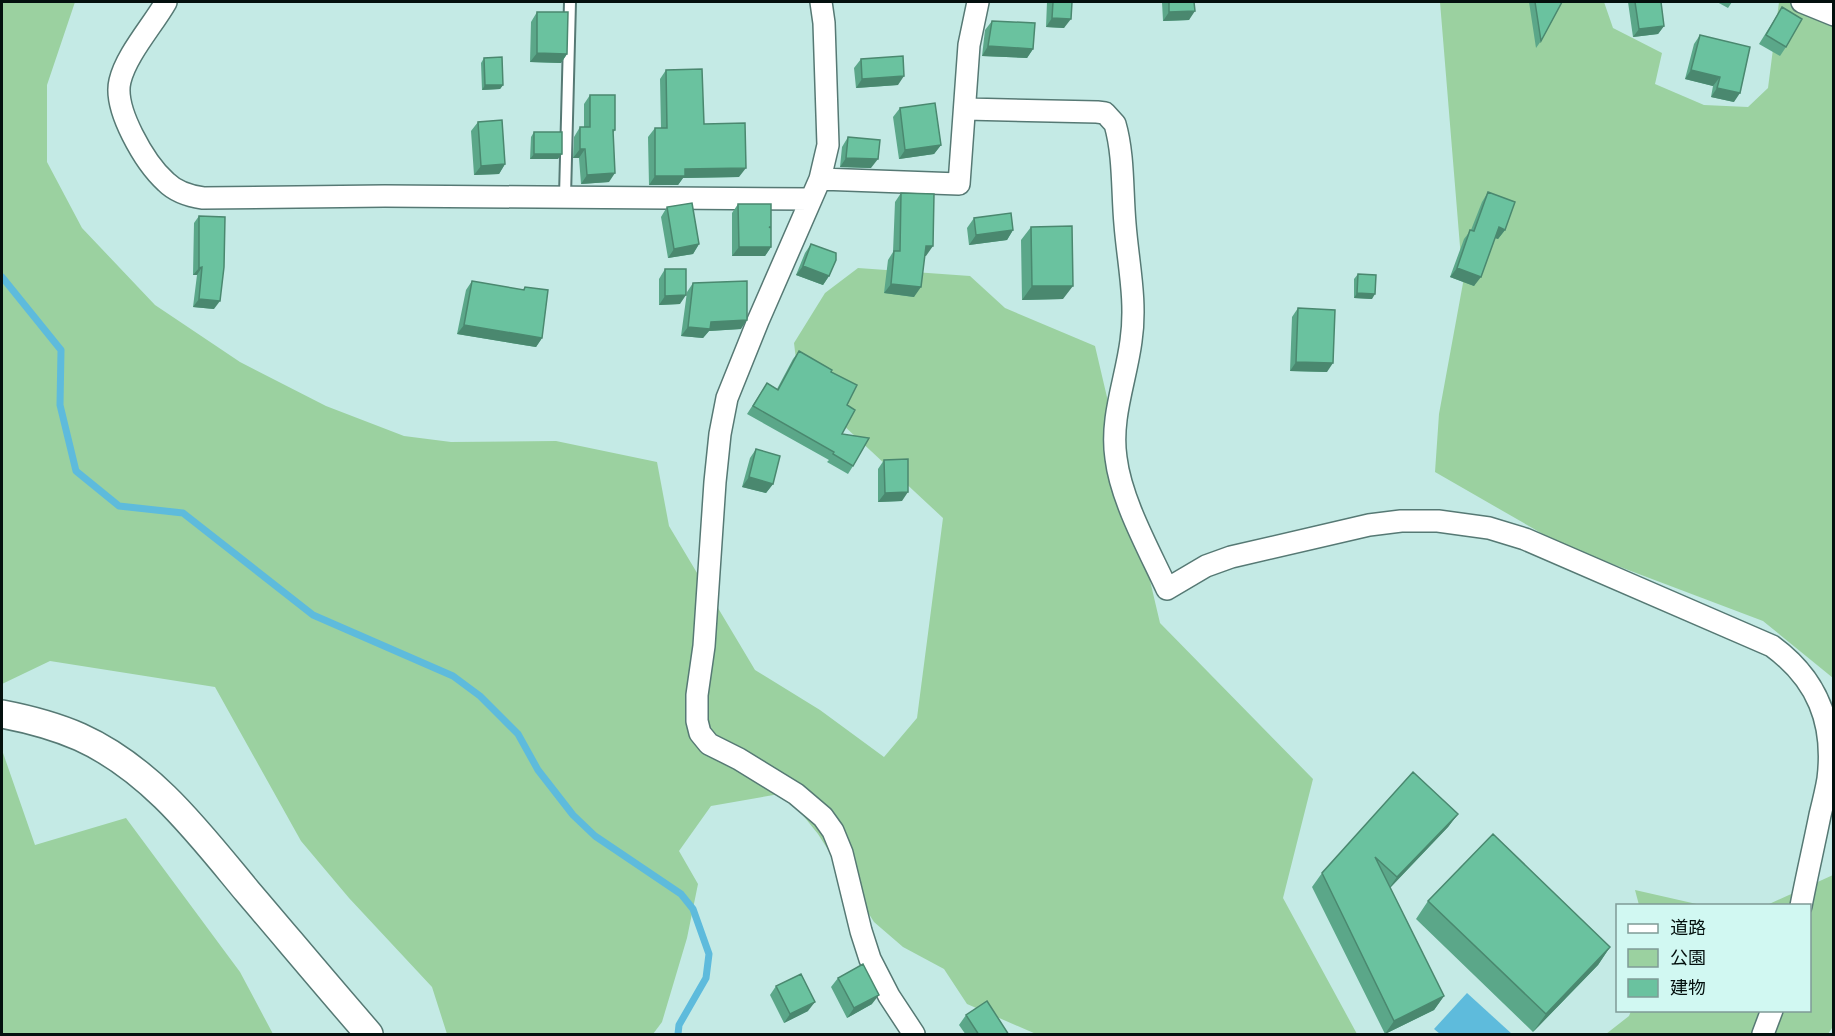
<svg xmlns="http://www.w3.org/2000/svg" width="1835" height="1036" font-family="'Fira Sans Condensed','Noto Sans JP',sans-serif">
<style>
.green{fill:#9bd1a0}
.water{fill:#5ebbdc}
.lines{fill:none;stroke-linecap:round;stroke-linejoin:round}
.stream{stroke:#5ebbdc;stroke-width:7}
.service-casing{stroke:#567974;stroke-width:14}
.minor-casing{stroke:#567974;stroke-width:24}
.tertiary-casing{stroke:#567974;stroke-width:30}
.service{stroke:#fff;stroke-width:10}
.minor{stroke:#fff;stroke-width:21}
.tertiary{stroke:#fff;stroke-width:27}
.wall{fill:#5ba789}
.shaded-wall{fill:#4a886f}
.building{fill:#6ac29f;stroke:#4a886f;stroke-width:1.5}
</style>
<rect width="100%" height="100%" fill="#c4eae5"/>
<path class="green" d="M2,2H75L47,85V162L82,228L155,305L240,362L326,406L404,436L451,442L556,441L657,462L669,526L755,670L820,710L884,757L917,718L943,518L799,384L794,343L825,293L858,268L970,276L1005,308L1095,346L1160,623L1313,779L1283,898L1357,1034H1036L967,1004L944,969L903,947L874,922L818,834L785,793L711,806L679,851L698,884L687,938L662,1022L653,1034H447L432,987L349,898L301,841L215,687L50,661L2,684Z
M1440,2H1604L1613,28L1662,53L1655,84L1704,105L1748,107L1768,88L1779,2H1833V678L1763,621L1562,545L1435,472L1439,414L1463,283Z
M2,750L35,845L126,818L240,972L273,1034H2Z
M1833,875L1834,1025L1828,1034H1606L1629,1016L1631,1011L1810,1010V906L1767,905Z
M1635,890L1701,905H1639Z"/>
<path class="water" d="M1467,993L1512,1034H1440L1434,1029Z"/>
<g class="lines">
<path class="stream" d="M2,277L61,350L60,405L76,471L119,506L183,513L313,615L453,676L480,696L518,734L538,770L573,815L595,836L681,894L693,909L709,954L706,978L679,1025L678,1034"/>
<defs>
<path id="service" d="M565,196L570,2"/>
<path id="minor" d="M166,2C153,25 126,55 120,81C113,109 145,163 166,182C176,192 189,196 203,198L385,196L811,199
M821,2L824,23L828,145L820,179L758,321L727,398L720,434L715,482L704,646L697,695V721L700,733L709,744L739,759L796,794L823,817L833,831L842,853L861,931L870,959L889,996L914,1034
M1802,2L1834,15
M966,109L1097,112L1105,113L1115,124C1124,155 1122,191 1125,224C1128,263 1137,301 1131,341C1126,380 1110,418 1116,458C1121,500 1149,550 1167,589L1206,566L1231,557L1369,525L1401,521H1438L1489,528L1525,539L1772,646C1817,679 1835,722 1828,779C1826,791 1823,803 1820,815C1814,845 1807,875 1801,906
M820,179L959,184L969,45L978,2
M1763,1034L1772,1010"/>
<path id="tertiary" d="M2,714C28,719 55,726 80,737C151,769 199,833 247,891C288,939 328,987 369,1034"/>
</defs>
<use href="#service" class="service-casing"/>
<use href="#minor" class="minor-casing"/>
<use href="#tertiary" class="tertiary-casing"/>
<use href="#service" class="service"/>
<use href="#minor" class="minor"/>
<use href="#tertiary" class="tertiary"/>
</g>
<path class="wall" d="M1047,2H1072L1064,28L1046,27Z
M1162,2H1194L1189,20L1163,21Z
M1529,2H1562L1541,41L1536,48Z
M1628,2H1661L1664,26L1658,34L1633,37Z
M1717,2H1732L1728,8Z
M1782,7L1786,47L1780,56L1759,44Z
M537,12L567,54L561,63L530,62L531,22Z
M992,21L1033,49L1027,58L982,56L985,30Z
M1700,35L1734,102L1711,97L1713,86L1685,79L1694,44Z
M484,58L503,85L500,89L482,90L481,63Z
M861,59L898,85L856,88L854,68Z
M666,70L704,124L739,177L683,178L678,185H649L648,137L655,128H661L660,79Z
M590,95L615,130L613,133L609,182L581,184L579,158H573L574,137L580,127H584V104Z
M900,108L941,145L934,154L899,159L893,117Z
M478,122L505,164L499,174L474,175L471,131Z
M534,132L558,159H530L531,137Z
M848,137L871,168L840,167L842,147Z
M1488,192L1505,230L1498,239L1495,238L1474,286L1450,277L1464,239L1471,230L1482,202Z
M901,193L926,256H924L914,297L884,293L888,260L893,252L895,202Z
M738,204L771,228V247L765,256H732V213Z
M667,207L699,244L693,254L668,258L661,217Z
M199,216L214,309L193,307L197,275H193L194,223Z
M974,218L1013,230L1007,240L969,245L967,228Z
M1031,227L1063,299L1022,300L1021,240Z
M811,244L829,276L823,285L796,275L805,253Z
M665,269L680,304L659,305V279Z
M1358,274L1372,299L1354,298V279Z
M472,281L523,290L525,287L542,338L536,347L457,334L466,290Z
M693,283L741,329L709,331L703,338L681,336L687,292Z
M1298,308L1327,372L1290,371L1292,317Z
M799,351L831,372L847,405L842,434L853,466L848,474L827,462L829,460L747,414L767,383L777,389L793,359Z
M756,449L773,484L766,493L742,487L750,458Z
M884,460L902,501L878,502V469Z
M1458,814L1448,827L1390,888L1444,996L1434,1010L1385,1034L1312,887L1322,873Z
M1428,901L1610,947L1598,965L1533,1032L1416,919Z
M838,978L872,1004L847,1018L831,987Z
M776,986L808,1011L784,1023L770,995Z
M966,1015L1009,1035H966L959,1025Z"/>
<path class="shaded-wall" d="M1195,11L1189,20L1163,21L1169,12Z
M1052,18L1071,19L1064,28L1046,27Z
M1664,26L1658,34L1633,37L1639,29Z
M988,46L1033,49L1027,58L982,56Z
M537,53L567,54L561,63L530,62Z
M1691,70L1720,77L1713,86L1685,79Z
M904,76L898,85L856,88L862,79Z
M485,85H503L500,89L482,90Z
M1717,88L1740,93L1734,102L1711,97Z
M941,145L934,154L899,159L905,150Z
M580,149H585L579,158H573Z
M534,154H562L558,159H530Z
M846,158L878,159L871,168L840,167Z
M505,164L499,174L474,175L481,166Z
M746,168L739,177L683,178L678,185H649L655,176L685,169Z
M615,173L609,182L581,184L587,175Z
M1499,227L1505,230L1498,239L1492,237Z
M1013,230L1007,240L969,245L976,235Z
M699,244L693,254L668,258L674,249Z
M926,246H933L926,256L919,255Z
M739,247H771L765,256H732Z
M803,266L829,276L823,285L796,275Z
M202,267L197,275H193L199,268Z
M1457,268L1481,277L1474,286L1450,277Z
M891,284L921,287L914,297L884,293Z
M1032,286H1073L1063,299L1022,300Z
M1357,293L1375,294L1372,299L1354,298Z
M686,295L680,304L659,305L665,296Z
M199,299L220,301L214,309L193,307Z
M747,320L741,329L709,331L703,338L681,336L688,327L711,322Z
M464,325L542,338L536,347L457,334Z
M1296,362L1333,363L1327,372L1290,371Z
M749,477L773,484L766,493L742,487Z
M908,492L902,501L878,502L885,493Z
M1458,814L1448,827L1387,891L1397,877Z
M1610,947L1598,965L1533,1032L1546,1014Z
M879,995L872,1004L847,1018L854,1008Z
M1444,996L1434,1010L1385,1034L1394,1021Z
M815,1002L808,1011L784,1023L790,1014Z"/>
<path class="building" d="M1053,2H1072L1071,19L1052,18Z
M1169,2H1194L1195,11L1169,12Z
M1535,2H1562L1541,41Z
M1635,2H1661L1664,26L1639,29Z
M1782,7L1802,19L1786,47L1766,35Z
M537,12H568L567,54L537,53Z
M992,21L1035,23L1033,49L988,46Z
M1700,35L1750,47L1740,93L1717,88L1720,77L1691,70Z
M903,56L904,76L862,79L861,59Z
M502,57L503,85H485L484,58Z
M702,69L704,124L745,123L746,168L685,169V176H655V128H667L666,70Z
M590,95H615V130H613L615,173L587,175L585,149H580V127H590Z
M935,103L941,145L905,150L900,108Z
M502,120L505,164L481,166L478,122Z
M534,132H562V154H534Z
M848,137L880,140L878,159L846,158Z
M1488,192L1515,202L1505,230L1499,227L1481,277L1457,268L1470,230L1474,231Z
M901,193L934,194L933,246H926L921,287L891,284L894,251H900Z
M692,203L699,244L674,249L667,207Z
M738,204H771V227H769L771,228V247H739Z
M1011,213L1013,230L976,235L974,218Z
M199,216L225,217L224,267L220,301L199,299L202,267L199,268Z
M1072,226L1073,286H1032L1031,227Z
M811,244L836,253V260L829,276L803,266Z
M665,269H686V295L665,296Z
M1358,274L1376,275L1375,294L1357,293Z
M472,281L524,290L525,287L548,290L542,338L464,325Z
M747,281V320L711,322L710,329L688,327L693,283Z
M1298,308L1335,310L1333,363L1296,362Z
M799,351L832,370L831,372L857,385L847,405L855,410L842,434L869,438L853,466L833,454L834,452L753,406L767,383L778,390Z
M756,449L780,456L773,484L749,477Z
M908,459V492L885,493L884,460Z
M1413,772L1458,814L1397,877L1375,857L1444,996L1394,1021L1322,873Z
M1493,834L1610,947L1546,1014L1428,901Z
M863,964L879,995L854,1008L838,978Z
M801,974L815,1002L790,1014L776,986Z
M987,1001L1009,1035H979L966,1015Z"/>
<rect width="1835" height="1036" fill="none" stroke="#04100e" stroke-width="6"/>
<rect x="1616" y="904" width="195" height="108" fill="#d1f8f2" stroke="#7f9b97" stroke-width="1.5"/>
<rect x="1628" y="924" width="30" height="9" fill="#ffffff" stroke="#7f9b97" stroke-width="1.5"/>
<text x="1670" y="934" font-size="18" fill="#04100e">道路</text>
<rect x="1628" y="949" width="30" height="18" fill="#9bd1a0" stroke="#7f9b97" stroke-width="1.5"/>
<text x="1670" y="964" font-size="18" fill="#04100e">公園</text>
<rect x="1628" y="979" width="30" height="18" fill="#6ac29f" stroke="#7f9b97" stroke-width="1.5"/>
<text x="1670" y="994" font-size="18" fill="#04100e">建物</text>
</svg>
